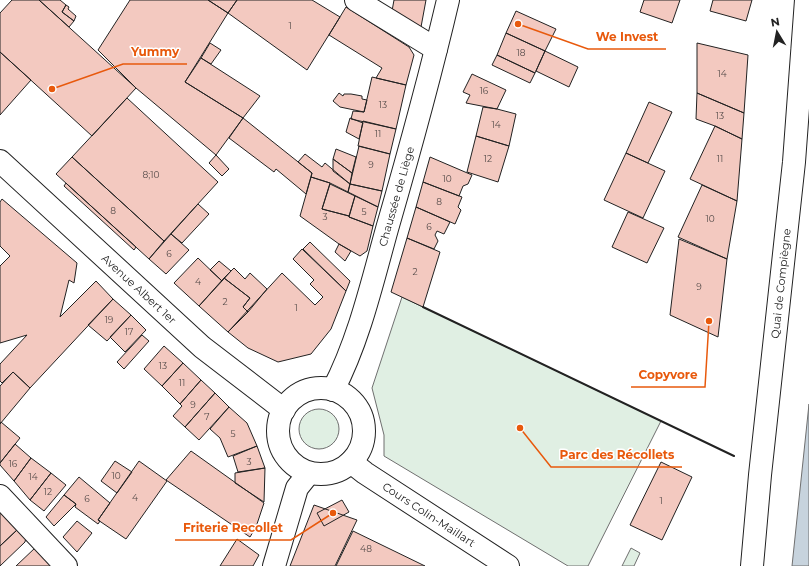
<svg xmlns="http://www.w3.org/2000/svg" width="809" height="566" font-family="Montserrat,sans-serif">
<style>
.green{fill:#e0efe3;stroke:#6f6f6f}
.water{fill:#c7d3dd;stroke:#6f6f6f}
.building{fill:#f3c9c0;stroke:#222}
.lines{fill:none;stroke-linecap:round;stroke-linejoin:round}
.minor-casing{stroke:#222;stroke-width:24}
.major-casing{stroke:#222;stroke-width:24}
.minor{stroke:#fff;stroke-width:22}
.major{stroke:#fff;stroke-width:22}
.wall{stroke:#222;stroke-width:2}
.labels{text-anchor:middle;stroke-width:3;stroke-linejoin:round;paint-order:stroke}
.number-label{font-size:9px;fill:#564c4a}
.street-label{font-size:11px;fill:#222;stroke:#fff}
.leader{fill:none;stroke:#e8590c;stroke-width:1.5}
.callout-dot{fill:#e8590c;stroke:#fff;stroke-width:1.5}
.callout-label{font-size:12px;text-anchor:middle;font-weight:bold;fill:#e8590c;stroke:#fff;stroke-width:3;stroke-linejoin:round;paint-order:stroke}
</style>
<rect width="100%" height="100%" fill="#fff"/>
<path class="green" d="M402,297L661,421L588,566H568L384,456V435L372,388Z
M299 429a20 20 0 1 1 40 0a20 20 0 1 1-40 0Z
M631,548L640,553L634,566H622Z"/>
<path class="water" d="M809,404V566H792Z"/>
<path class="building" d="M12,0H39L136,88L92,136L0,52V13Z
M39,0H60L66,5L62,12L74,21L69,27Z
M130,0H208L228,13L185,82L243,118L216,155L136,88L98,50Z
M208,0H237L228,13Z
M237,0H312L340,17L307,70L228,13Z
M394,0H426L421,27L392,11Z
M644,0H680L672,23L640,12Z
M713,0H752L746,21L710,11Z
M66,5L69,7L68,9L76,16L74,21L62,12Z
M346,7L409,47L414,55L406,85L376,78L382,68L329,35Z
M516,11L556,29L545,51L506,33Z
M506,33L545,51L535,73L497,55Z
M210,43L221,50L211,64L201,58Z
M697,43L748,55L744,113L697,93Z
M545,51L578,67L569,87L536,71Z
M0,52L31,80L0,115Z
M497,55L535,73L530,83L492,65Z
M201,58L260,96L243,118L185,82Z
M472,74L506,90L497,109L466,103L470,95L463,92Z
M372,77L406,85L396,129L351,119L353,111L364,112Z
M339,93L343,96L344,94H351L362,96V99L367,100L364,112L340,107L333,101Z
M697,93L744,113L742,139L715,126L696,119Z
M127,98L218,182L164,241L72,157Z
M649,102L672,112L648,163L626,153Z
M483,107L497,109L516,114L509,146L476,136Z
M243,118L312,173L306,194L276,169L274,172L229,138Z
M350,118L363,123L359,139L346,132Z
M363,121L396,129L390,154L358,146Z
M715,126L742,139L737,201L690,179Z
M476,136L509,146L498,182L467,172Z
M359,146L390,154L382,191L350,184Z
M336,149L356,157L352,173L333,159Z
M626,153L665,171L643,218L604,200Z
M305,154L322,167L325,163L350,184L348,192L330,183L311,177L312,173L298,162Z
M216,155L229,169L222,176L209,163Z
M72,157L164,241L149,259L56,174Z
M430,157L472,175L468,184L463,186L459,196L423,182Z
M333,159L352,173L350,184L333,171Z
M311,177L330,183L322,209L349,216V217L373,226L367,251L360,256L339,244L300,216Z
M423,182L462,197L458,207L461,210L455,224L416,207Z
M66,183L68,185L136,247L134,250L64,186Z
M330,184L355,196L349,216L322,209Z
M350,184L382,191L378,207L348,192Z
M702,185L737,201L727,259L678,237Z
M355,196L378,207L373,226L349,217Z
M2,199L77,263L74,283L69,280L60,317L96,281L113,299L30,388L13,372L2,383L0,381V364L27,335L0,343V266L10,256L0,246V202Z
M198,204L209,214L182,243L171,234Z
M416,207L450,222L444,234L437,231L435,235L438,241L434,249L407,238Z
M628,212L664,228L647,263L612,247Z
M171,234L189,250L166,274L149,259Z
M407,238L440,252L423,307L391,292Z
M679,239L727,259L718,337L670,315Z
M310,242L350,281L346,291L303,249Z
M339,244L351,251L345,261L335,252Z
M302,249L346,291L331,329L311,354L278,362L248,348L228,332L282,273L315,305L323,297L310,284L314,280L293,259Z
M198,258L222,281L199,306L174,283Z
M219,261L231,271L222,281L210,270Z
M234,268L245,279L250,273L267,289L248,312L243,307L250,298L224,278Z
M224,278L250,298L243,307L248,312L228,332L199,306Z
M113,299L131,315L107,341L88,325Z
M131,315L146,330L125,352L110,337Z
M142,335L149,341L124,369L117,362Z
M164,346L183,363L162,386L144,369Z
M183,363L201,380L180,404L162,386Z
M13,372L30,388L0,424V386Z
M201,380L215,393L185,427L173,416L182,406L180,404Z
M215,393L229,407L199,440L185,427Z
M229,407L247,423L257,446L228,457L220,438L210,429Z
M1,422L20,438L0,463V424Z
M15,444L31,458L14,481L0,465V463Z
M257,446L265,468L238,472L233,456Z
M191,451L264,503L256,527L250,537L166,480Z
M31,458L51,473L30,500L14,481Z
M115,461L132,472L117,493L101,481Z
M139,461L167,481L126,539L98,520Z
M661,462L692,477L662,540L630,525Z
M265,468L264,502L235,483V473Z
M51,473L66,485L44,511L30,500Z
M79,477L110,503L98,520L100,521L98,524L75,507L76,504L64,495Z
M64,495L76,504L54,526L46,517Z
M342,500L349,512L324,526L317,513Z
M314,505L357,520L335,566H290Z
M0,511L18,529L0,546Z
M77,521L92,533L77,552L63,537Z
M18,529L26,537L25,542L0,566V546Z
M353,531L425,566H336Z
M237,539L259,555L253,566H220Z
M36,547L53,566H16Z"/>
<g class="lines">
<defs>
<g id="minor">
<path d="M356,0L436,49"/>
<path id="s1" d="M0,161L202,347L284,410"/>
<circle cx="321" cy="431" r="43"/>
<path id="s2" d="M333,390C359,340 372,283 387,229C409,153 430,77 448,0"/>
<path id="s3" d="M351,462L365,473L508,566"/>
<path d="M0,496L66,566"/>
<path d="M274,566L297,488L309,473"/>
</g>
<g id="major">
<path id="s4" d="M752,566L760,475L794,162L806,0"/>
</g>
</defs>
<use href="#minor" class="minor-casing"/>
<use href="#major" class="major-casing"/>
<use href="#minor" class="minor"/>
<use href="#major" class="major"/>
<path class="wall" d="M423,307L734,456"/>
</g>
<g class="labels">
<g class="number-label">
<text x="290" y="29">1</text>
<text x="521" y="56">18</text>
<text x="722" y="77">14</text>
<text x="484" y="94">16</text>
<text x="383" y="108">13</text>
<text x="720" y="119">13</text>
<text x="496" y="128">14</text>
<text x="378" y="137">11</text>
<text x="488" y="162">12</text>
<text x="720" y="162">11</text>
<text x="371" y="168">9</text>
<text x="151" y="178">8;10</text>
<text x="447" y="182">10</text>
<text x="439" y="205">8</text>
<text x="113" y="214">8</text>
<text x="364" y="215">5</text>
<text x="325" y="220">3</text>
<text x="710" y="222">10</text>
<text x="429" y="230">6</text>
<text x="169" y="257">6</text>
<text x="415" y="275">2</text>
<text x="198" y="285">4</text>
<text x="699" y="290">9</text>
<text x="225" y="305">2</text>
<text x="296" y="311">1</text>
<text x="109" y="323">19</text>
<text x="129" y="335">17</text>
<text x="163" y="369">13</text>
<text x="182" y="386">11</text>
<text x="193" y="408">9</text>
<text x="207" y="420">7</text>
<text x="233" y="437">5</text>
<text x="249" y="465">3</text>
<text x="13" y="467">16</text>
<text x="116" y="479">10</text>
<text x="33" y="480">14</text>
<text x="48" y="495">12</text>
<text x="135" y="501">4</text>
<text x="87" y="502">6</text>
<text x="661" y="504">1</text>
<text x="366" y="552">48</text>
</g>
<g class="street-label">
<text dy="4" stroke="none"><textPath href="#s2" startOffset="204">Chaussée de Liège</textPath></text>
<text dy="4" stroke="none"><textPath href="#s4" startOffset="284">Quai de Compiègne</textPath></text>
<text dy="4" stroke="none"><textPath href="#s1" startOffset="189">Avenue Albert 1er</textPath></text>
<text dy="4" stroke="none"><textPath href="#s3" startOffset="94">Cours Colin-Maillart</textPath></text>
</g>
</g>
<path class="leader" d="M518 24L588 49H666M52 89L123 64H187M709 321L705 387H631M520 428L551 467H682M333 513L291 540H175"/>
<g class="callout-dot">
<circle cx="518" cy="24" r="4"/>
<circle cx="52" cy="89" r="4"/>
<circle cx="709" cy="321" r="4"/>
<circle cx="520" cy="428" r="4"/>
<circle cx="333" cy="513" r="4"/>
</g>
<g class="callout-label">
<text x="627" y="41">We Invest</text>
<text x="155" y="56">Yummy</text>
<text x="668" y="379">Copyvore</text>
<text x="617" y="459">Parc des Récollets</text>
<text x="233" y="532">Friterie Recollet</text>
</g>
<g transform="translate(777 32) rotate(350)" stroke="#ffffff" stroke-width="3" paint-order="stroke">
<path d="M0-3L7 15L0 10L-7 15Z" fill="#222222"/>
<text y="-6" font-size="11" font-weight="bold" text-anchor="middle" fill="#222222">N</text>
</g>
</svg>
